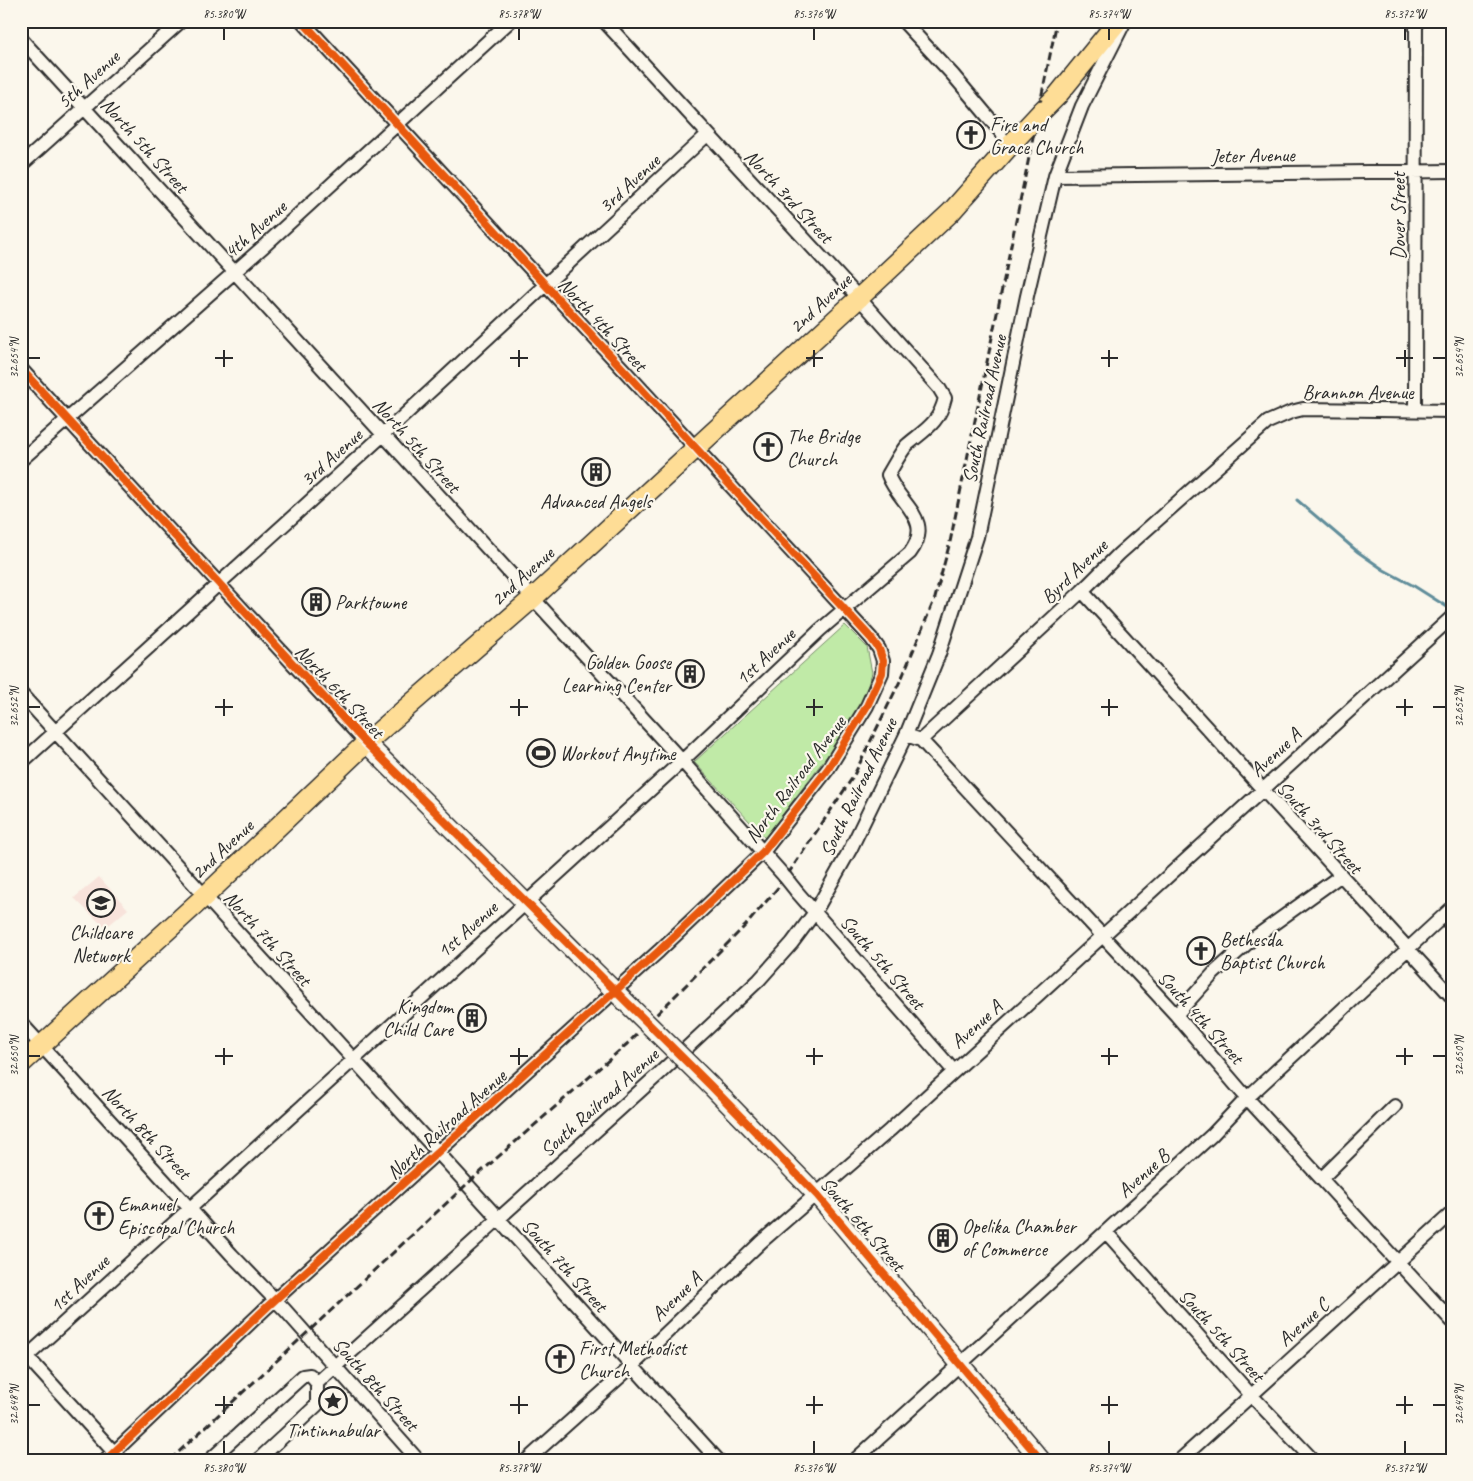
<svg xmlns="http://www.w3.org/2000/svg" width="1473" height="1481" font-family="Caveat,sans-serif">
<style>
.built{fill:#f8e3db}
.green{fill:#c0eaa7;stroke:#768a69}
.lines{fill:none;stroke-linecap:round;stroke-linejoin:round}
.stream{stroke:#608d9a;stroke-width:3}
.street-casing{stroke:#2b2b2b;stroke-width:16}
.secondary-casing{stroke:#2b2b2b;stroke-width:21}
.primary-casing{stroke:#2b2b2b;stroke-width:22}
.street{stroke:#fbf7ec;stroke-width:12}
.secondary{stroke:#fbf7ec;stroke-width:18}
.primary{stroke:#fedd96;stroke-width:19}
.rail{stroke:#2b2b2b;stroke-width:3;stroke-dasharray:8 4;stroke-linecap:butt}
.street-bridge-casing{stroke:#2b2b2b;stroke-width:16;stroke-linecap:butt}
.secondary-bridge-casing{stroke:#2b2b2b;stroke-width:21;stroke-linecap:butt}
.primary-bridge-casing{stroke:#2b2b2b;stroke-width:22;stroke-linecap:butt}
.street-bridge{stroke:#fbf7ec;stroke-width:12}
.secondary-bridge{stroke:#fbf7ec;stroke-width:18}
.primary-bridge{stroke:#fedd96;stroke-width:19}
.cycleway-casing{stroke:#fbf7ec;stroke-width:11}
.cycleway{stroke:#e8590c;stroke-width:8}
.ticks{fill:none;stroke:#2b2b2b;stroke-width:2}
.labels{text-anchor:middle;stroke-width:4.5;stroke-linejoin:round;paint-order:stroke}
.street-label{font-size:20px;fill:#2b2b2b;stroke:#fbf7ec}
.poi-label{font-size:20px;fill:#2b2b2b;stroke:#fbf7ec;text-anchor:start}
.neatline{fill:none;stroke:#2b2b2b;stroke-width:2}
.ticks-label{font-size:12px;text-anchor:middle;fill:#2b2b2b}
</style>
<rect width="100%" height="100%" fill="#fbf7ec"/>
<filter id="ink" filterUnits="userSpaceOnUse"><feTurbulence type="fractalNoise" baseFrequency=".02" numOctaves="2"/><feDisplacementMap in="SourceGraphic" scale="10" xChannelSelector="R" yChannelSelector="G"/><feConvolveMatrix kernelMatrix="1 2 1 2 8 2 1 2 1" color-interpolation-filters="sRGB"/></filter>
<g filter="url(#ink)">
<path class="built" d="M99,877L128,909L109,925H102L74,898Z"/>
<path class="green" d="M845,625L867,647L872,673L858,715L765,838L694,762Z"/>
<g class="lines">
<path class="stream" d="M1297,500L1358,552L1384,570L1414,586L1452,610"/>
<defs>
<path id="street" d="M903,21L953,75L1011,144
M21,39L682,761L785,877
M21,165L181,21
M1055,176L1452,171
M21,369L366,743
M1415,410L1416,21
M21,460L263,247L510,21
M1082,591L1452,997
M21,694L718,1460
M906,735L921,740L1176,1015L1247,1098L1452,1321
M921,740L1082,591L1119,554L1268,422L1291,412L1303,409L1452,411
M21,763L383,435L707,135
M797,892L953,1070
M1176,1015L1214,973L1251,940L1340,876
M21,1023L232,1255L285,1310L418,1460
M1322,1178L1395,1106
M1106,1232L1251,1395L1313,1460
M21,1350L121,1460
M21,1362L682,761L820,630L910,553C935,519 899,505 888,475C893,467 901,451 907,445C926,429 939,423 945,398L939,388L859,298L604,21
M317,1383L661,1072L759,980L792,943L815,912L851,848L906,735L939,654L977,537L1027,296L1055,176L1082,106L1125,21
M106,1460L267,1307L659,951L763,852L828,769L867,706L882,673L883,661L879,649L871,638L302,21
M210,1460L303,1376L310,1375L317,1383V1405L258,1460
M527,1460L632,1366L761,1242L890,1130L1452,617
M855,1460L1212,1135L1247,1098L1452,908
M1180,1460L1452,1213"/>
<path id="secondary" d="M366,743L585,962
M710,1085L817,1195L1041,1460"/>
<path id="primary" d="M1042,111L1057,96L1118,21
M21,1064L205,896L366,743L533,598L859,298L951,212L1014,141"/>
</defs>
<use href="#street" class="street-casing"/>
<use href="#secondary" class="secondary-casing"/>
<use href="#primary" class="primary-casing"/>
<use href="#street" class="street"/>
<use href="#secondary" class="secondary"/>
<use href="#primary" class="primary"/>
<path class="rail" d="M170,1460L466,1185L627,1044L746,925L782,883L853,777L903,675L935,598L950,542L1057,21"/>
<defs>
<path id="street-bridge" d="M785,877L797,892"/>
<path id="secondary-bridge" d="M585,962L710,1085"/>
<path id="primary-bridge" d="M1014,141L1042,111"/>
</defs>
<use href="#street-bridge" class="street-bridge-casing"/>
<use href="#secondary-bridge" class="secondary-bridge-casing"/>
<use href="#primary-bridge" class="primary-bridge-casing"/>
<use href="#street-bridge" class="street-bridge"/>
<use href="#secondary-bridge" class="secondary-bridge"/>
<use href="#primary-bridge" class="primary-bridge"/>
<defs>
<path id="cycleway" d="M21,369L366,743L710,1085L817,1195L1041,1460
M106,1460L267,1307L659,951L763,852L828,769L867,706L882,673L883,661L879,649L871,638L302,21"/>
</defs>
<use href="#cycleway" class="cycleway-casing"/>
<use href="#cycleway" class="cycleway"/>
</g>
</g>
<path class="ticks" d="M224,28V40M519,28V40M814,28V40M1109,28V40M1405,28V40M224,350V367M519,350V367M814,350V367M1109,350V367M1405,350V367M28,358H40M215,358H233M510,358H528M806,358H823M1101,358H1118M1396,358H1413M1433,358H1446M224,699V716M519,699V716M814,699V716M1109,699V716M1405,699V716M28,707H40M215,707H233M510,707H528M806,707H823M1101,707H1118M1396,707H1413M1433,707H1446M224,1048V1065M519,1048V1065M814,1048V1065M1109,1048V1065M1405,1048V1065M28,1056H40M215,1056H233M510,1056H528M806,1056H823M1101,1056H1118M1396,1056H1413M1433,1056H1446M224,1396V1414M519,1396V1414M814,1396V1414M1109,1396V1414M1405,1396V1414M28,1405H40M215,1405H233M510,1405H528M806,1405H823M1101,1405H1118M1396,1405H1413M1433,1405H1446M224,1441V1454M519,1441V1454M814,1441V1454M1109,1441V1454M1405,1441V1454"/>
<defs>
<symbol id="church-ring" viewBox="-11 -11 22 22"><circle r="9.5" fill="#fbf7ec" stroke="#2b2b2b" stroke-width="1.5"/><path d="M-1.2-6h2.4v3.5h3.3v2.4h-3.3V6h-2.4V-.1h-3.3v-2.4h3.3Z" fill="#2b2b2b"/></symbol>
<symbol id="building-ring" viewBox="-11 -11 22 22"><circle r="9.5" fill="#fbf7ec" stroke="#2b2b2b" stroke-width="1.5"/><path d="M-4-6H4V6H1V3H-1V6H-4ZM-2.5-4.3h1.7v1.8h-1.7ZM.8-4.3h1.7v1.8H.8ZM-2.5-1h1.7V.8h-1.7ZM.8-1h1.7V.8H.8Z" fill="#2b2b2b"/></symbol>
<symbol id="stadium-ring" viewBox="-11 -11 22 22"><circle r="9.5" fill="#fbf7ec" stroke="#2b2b2b" stroke-width="1.5"/><path d="M0-5a6.5 5 0 1 0 0 10a6.5 5 0 1 0 0-10ZM-3.5-1.8h7v3.6h-7Z" fill="#2b2b2b"/></symbol>
<symbol id="school-ring" viewBox="-11 -11 22 22"><circle r="9.5" fill="#fbf7ec" stroke="#2b2b2b" stroke-width="1.5"/><path d="M0-5L7-2L0 1L-7-2ZM-4 1L0 2.5L4 1V4Q0 6-4 4Z" fill="#2b2b2b"/></symbol>
<symbol id="sight-ring" viewBox="-11 -11 22 22"><circle r="9.5" fill="#fbf7ec" stroke="#2b2b2b" stroke-width="1.5"/><path d="M0-6L1.8-2.2L6-1.7L2.9 1.2L3.7 5.4L0 3.3L-3.7 5.4L-2.9 1.2L-6-1.7L-1.8-2.2Z" fill="#2b2b2b"/></symbol>
</defs>
<g fill-rule="evenodd">
<use href="#church-ring" x="955" y="119" width="32" height="32"/>
<use href="#church-ring" x="752" y="431" width="32" height="32"/>
<use href="#building-ring" x="580" y="456" width="32" height="32"/>
<use href="#building-ring" x="300" y="586" width="32" height="32"/>
<use href="#building-ring" x="674" y="658" width="32" height="32"/>
<use href="#stadium-ring" x="525" y="737" width="32" height="32"/>
<use href="#school-ring" x="85" y="887" width="32" height="32"/>
<use href="#church-ring" x="1185" y="935" width="32" height="32"/>
<use href="#building-ring" x="456" y="1002" width="32" height="32"/>
<use href="#church-ring" x="83" y="1200" width="32" height="32"/>
<use href="#building-ring" x="927" y="1222" width="32" height="32"/>
<use href="#church-ring" x="544" y="1343" width="32" height="32"/>
<use href="#sight-ring" x="317" y="1385" width="32" height="32"/>
</g>
<g class="labels">
<g class="street-label">
<text transform="translate(88 79) rotate(-42)" y="7">5th Avenue</text>
<text transform="translate(145 145) rotate(48)" y="7">North 5th Street</text>
<text transform="translate(1253 155) rotate(-1)" y="7">Jeter Avenue</text>
<text transform="translate(629 183) rotate(-43)" y="7">3rd Avenue</text>
<text transform="translate(789 196) rotate(47)" y="7">North 3rd Street</text>
<text transform="translate(1398 216) rotate(-90)" y="7">Dover Street</text>
<text transform="translate(255 229) rotate(-42)" y="7">4th Avenue</text>
<text transform="translate(820 303) rotate(-43)" y="7">2nd Avenue</text>
<text transform="translate(603 324) rotate(47)" y="7">North 4th Street</text>
<text x="1358" y="399">Brannon Avenue</text>
<text transform="translate(984 409) rotate(-78)" y="7">South Railroad Avenue</text>
<text transform="translate(417 445) rotate(48)" y="7">North 5th Street</text>
<text transform="translate(331 457) rotate(-42)" y="7">3rd Avenue</text>
<text transform="translate(1074 571) rotate(-44)" y="7">Byrd Avenue</text>
<text transform="translate(522 576) rotate(-42)" y="7">2nd Avenue</text>
<text transform="translate(765 656) rotate(-43)" y="7">1st Avenue</text>
<text transform="translate(340 691) rotate(47)" y="7">North 6th Street</text>
<text transform="translate(1275 752) rotate(-43)" y="7">Avenue A</text>
<text transform="translate(795 779) rotate(-53)" y="7">North Railroad Avenue</text>
<text transform="translate(858 787) rotate(-64)" y="7">South Railroad Avenue</text>
<text transform="translate(1320 827) rotate(48)" y="7">South 3rd Street</text>
<text transform="translate(222 849) rotate(-43)" y="7">2nd Avenue</text>
<text transform="translate(467 929) rotate(-42)" y="7">1st Avenue</text>
<text transform="translate(268 938) rotate(48)" y="7">North 7th Street</text>
<text transform="translate(883 962) rotate(49)" y="7">South 5th Street</text>
<text transform="translate(1201 1017) rotate(48)" y="7">South 4th Street</text>
<text transform="translate(976 1024) rotate(-42)" y="7">Avenue A</text>
<text transform="translate(599 1102) rotate(-42)" y="7">South Railroad Avenue</text>
<text transform="translate(446 1124) rotate(-42)" y="7">North Railroad Avenue</text>
<text transform="translate(147 1132) rotate(47)" y="7">North 8th Street</text>
<text transform="translate(1143 1173) rotate(-42)" y="7">Avenue B</text>
<text transform="translate(863 1224) rotate(49)" y="7">South 6th Street</text>
<text transform="translate(565 1265) rotate(48)" y="7">South 7th Street</text>
<text transform="translate(79 1283) rotate(-43)" y="7">1st Avenue</text>
<text transform="translate(676 1296) rotate(-44)" y="7">Avenue A</text>
<text transform="translate(1303 1322) rotate(-42)" y="7">Avenue C</text>
<text transform="translate(1222 1335) rotate(48)" y="7">South 5th Street</text>
<text transform="translate(376 1384) rotate(48)" y="7">South 8th Street</text>
</g>
<g class="poi-label">
<text x="990" y="131">Fire and<tspan x="990" dy="23">Grace Church</tspan></text>
<text x="787" y="443">The Bridge<tspan x="787" dy="23">Church</tspan></text>
<text x="596" y="508" text-anchor="middle">Advanced Angels</text>
<text x="335" y="609">Parktowne</text>
<text x="671" y="669" text-anchor="end">Golden Goose<tspan x="671" dy="23">Learning Center</tspan></text>
<text x="560" y="760">Workout Anytime</text>
<text x="101" y="939" text-anchor="middle">Childcare<tspan x="101" dy="23">Network</tspan></text>
<text x="1220" y="946">Bethesda<tspan x="1220" dy="23">Baptist Church</tspan></text>
<text x="453" y="1013" text-anchor="end">Kingdom<tspan x="453" dy="23">Child Care</tspan></text>
<text x="118" y="1211">Emanuel<tspan x="118" dy="23">Episcopal Church</tspan></text>
<text x="962" y="1233">Opelika Chamber<tspan x="962" dy="23">of Commerce</tspan></text>
<text x="579" y="1355">First Methodist<tspan x="579" dy="23">Church</tspan></text>
<text x="333" y="1437" text-anchor="middle">Tintinnabular</text>
</g>
</g>
<rect width="1473" height="1481" fill="none" stroke="#fbf7ec" stroke-width="55"/>
<rect x="28" y="28" width="1418" height="1426" class="neatline"/>
<g class="ticks-label">
<text x="224" y="18">85.380°W</text>
<text x="519" y="18">85.378°W</text>
<text x="814" y="18">85.376°W</text>
<text x="1109" y="18">85.374°W</text>
<text x="1405" y="18">85.372°W</text>
<text transform="translate(14 358) rotate(-90)" y="4">32.654°N</text>
<text transform="translate(1459 358) rotate(-90)" y="4">32.654°N</text>
<text transform="translate(14 707) rotate(-90)" y="4">32.652°N</text>
<text transform="translate(1459 707) rotate(-90)" y="4">32.652°N</text>
<text transform="translate(14 1056) rotate(-90)" y="4">32.650°N</text>
<text transform="translate(1459 1056) rotate(-90)" y="4">32.650°N</text>
<text transform="translate(14 1405) rotate(-90)" y="4">32.648°N</text>
<text transform="translate(1459 1405) rotate(-90)" y="4">32.648°N</text>
<text x="224" y="1472">85.380°W</text>
<text x="519" y="1472">85.378°W</text>
<text x="814" y="1472">85.376°W</text>
<text x="1109" y="1472">85.374°W</text>
<text x="1405" y="1472">85.372°W</text>
</g>
</svg>
